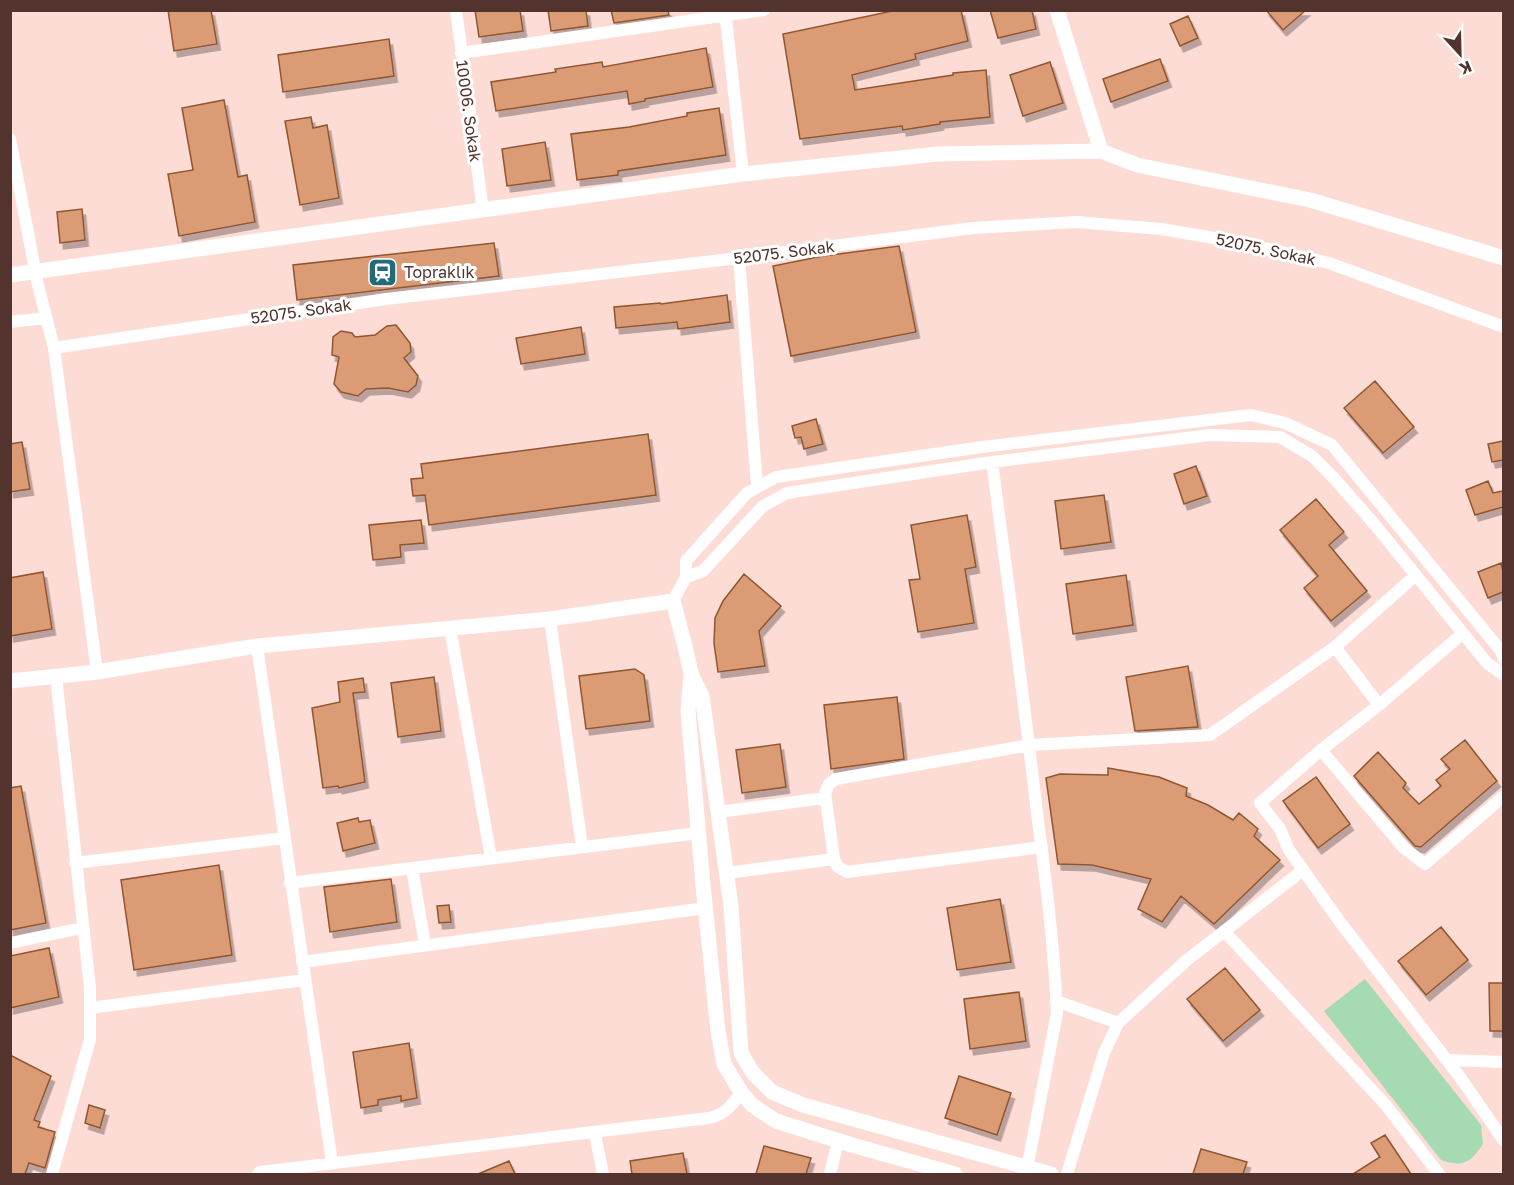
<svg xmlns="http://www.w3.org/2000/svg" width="1514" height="1185" font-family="'Golos Text',sans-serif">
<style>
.green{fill:#a5dab2}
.building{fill:#da9b74;stroke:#905630;stroke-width:1.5;filter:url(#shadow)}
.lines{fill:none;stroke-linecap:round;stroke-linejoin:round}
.minor{stroke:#fff;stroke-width:12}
.tertiary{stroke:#fff;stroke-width:15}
.labels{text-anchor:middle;stroke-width:6;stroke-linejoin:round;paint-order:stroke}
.street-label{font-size:16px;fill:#52332d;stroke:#fff}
.poi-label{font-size:16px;fill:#52332d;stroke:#fff;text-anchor:start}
</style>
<defs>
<filter id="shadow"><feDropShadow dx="3.5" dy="6" stdDeviation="0" flood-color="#0004"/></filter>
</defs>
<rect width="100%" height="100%" fill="#fddcd6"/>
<path class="green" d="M1365,979L1481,1125L1483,1144C1471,1162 1463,1168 1441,1160L1324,1011Z"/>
<path class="building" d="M168,10H211L217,44L174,51Z
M475,10H520L523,31L479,37Z
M548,10H586L588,26L551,31Z
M611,10H668L669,15L614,23Z
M897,10H961L968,41L915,54L916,59L852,75L855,90L953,75V73L986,70L990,117L940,122V124L903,130L902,126L800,139L783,34Z
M990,10H1032L1036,29L998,38Z
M1266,10H1306L1283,30Z
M1188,16L1198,38L1180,46L1170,24Z
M389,39L394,76L283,92L278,55Z
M706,48L713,87L645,99V101L629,104L627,91L496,111L491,82L556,72L555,69L602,62L603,67Z
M1160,59L1168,81L1111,102L1103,79Z
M1050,62L1063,103L1023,116L1010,75Z
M224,100L238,177L247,175L255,222L179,236L168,174L193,170L182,108Z
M719,108L726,155L618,171V175L577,180L571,134L629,127L687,116V113Z
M311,117L313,128L327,125L339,198L300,205L285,121Z
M545,142L551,180L507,186L502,149Z
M82,209L85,240L60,243L57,212Z
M494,243L499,276L297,300L293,265Z
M899,246L916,332L791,356L773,266L823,256Z
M727,295L730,322L678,329L677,322L616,328L614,307L660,303L661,304Z
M396,325L410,343L411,352L404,358L418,376L416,385L408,392L388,388L366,389L358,396L341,392L334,384L339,357L332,355L333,337L341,331L352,333L355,337L375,335L387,326Z
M581,327L585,354L521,364L516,338Z
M1375,381L1414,427L1383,453L1344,408Z
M816,419L823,444L804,449L801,437L795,438L792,426Z
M648,434L656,495L429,525L425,495L413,496L411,479L423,478L421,464Z
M1503,441V460L1492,462L1488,444Z
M22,442L30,489L10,492V444Z
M1196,466L1207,496L1184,504L1174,474Z
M1488,481L1493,493L1503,491V507L1475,515L1466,490Z
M1104,495L1111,542L1061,549L1055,501Z
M1316,499L1344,532L1329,545L1367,591L1331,621L1304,588L1318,576L1280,530Z
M967,515L976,567L965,569L974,623L918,632L909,580L920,579L911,525Z
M421,520L424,543L400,545L401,557L373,560L369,525Z
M1501,563L1503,571V592L1488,598L1478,572Z
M43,572L52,629L10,636V578Z
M744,574L781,606L759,631L765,666L718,672L714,643L715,618L723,601Z
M1126,575L1133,625L1073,634L1066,584Z
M1188,666L1198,727L1135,731L1126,677Z
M635,669L644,675L650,721L586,729L579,676Z
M434,677L441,731L398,737L391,683Z
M363,678L365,692L353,693L365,782L339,788L338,786L323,788L312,708L340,702L338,682Z
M897,697L904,759L831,769L824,705Z
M1465,740L1497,781L1421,847L1415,846L1354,776L1378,752L1406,783L1403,788L1419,804L1441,786L1436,780L1450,769L1441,759Z
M780,744L786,787L742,793L736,750Z
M1108,768L1159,777L1187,788L1186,796L1208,805L1233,820L1239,813L1258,829L1254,836L1280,860L1214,924L1181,896L1162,922L1138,909L1151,879L1092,865L1058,864L1046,778L1060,774L1108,775Z
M1316,777L1350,824L1318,848L1283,801Z
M21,786L46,923L10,930V788Z
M358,818L359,822L370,820L375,843L343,851L337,823Z
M219,865L232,955L134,970L121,880Z
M391,879L397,922L330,932L324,887Z
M1000,899L1011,962L957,970L947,908Z
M449,905L451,922L439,923L437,906Z
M1441,927L1468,960L1426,995L1398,961Z
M49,948L59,997L10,1008V956Z
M1225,968L1260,1010L1223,1041L1187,999Z
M1489,983H1503V1031H1490Z
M1019,992L1026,1041L970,1049L964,999Z
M409,1043L417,1098L401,1101V1096L378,1100V1105L361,1108L353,1052Z
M10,1055L51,1076L34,1120L40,1122L38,1127L55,1132L45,1168L29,1163L25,1174H10Z
M959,1076L1011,1093L997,1135L945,1118Z
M89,1105L105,1110L100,1128L85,1123Z
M1385,1135L1411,1174H1353L1380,1157L1371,1143Z
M764,1146L811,1158L806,1174H756Z
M1201,1149L1247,1162L1243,1174H1193Z
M683,1153L687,1174H632L630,1161Z
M509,1161L515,1174H478Z"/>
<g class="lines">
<path class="minor" d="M456,10L483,211
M725,10L743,174
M461,53L764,10
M10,139L38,285L54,348L97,672
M739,258L757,486
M10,322L46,318
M54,348L386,299L739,258L973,228L1076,222L1161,229L1238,242L1329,263L1504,327
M992,462C1007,576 1023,690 1036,805C1045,874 1054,943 1057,1013L1026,1174
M686,577L703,571L763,506L787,493L992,462L1210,435L1280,437L1312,456L1333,477L1376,526L1487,663L1504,675
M673,601L686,577V561L747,493L776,477L982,447L1251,415L1285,423L1332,445L1501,651L1504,659
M550,619L582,847
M450,628L491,858
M1462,634L1379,705L1321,750L1260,803L1280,829L1289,850L1340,922L1460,1077L1504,1141
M257,646L332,1163
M1335,647L1379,705
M1321,750L1404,848L1425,864L1504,796
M719,812L825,798
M1042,847L847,872L838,867L834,859L825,793L829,784L836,779L1030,745L1210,735L1335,647L1416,575
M75,863L284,838
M412,868L425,945
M727,873L834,859
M290,883L699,833
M1224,931L1385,1104L1439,1174
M10,943L82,928
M302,962L706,908
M1056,1001L1118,1023
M90,1008L304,980
M1447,1060L1504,1062
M595,1134L603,1174
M52,1174L90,1039V988L56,676
M258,1174L260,1172C409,1153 559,1137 709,1118C725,1114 732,1106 741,1092
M830,1174L838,1141
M1067,1174L1104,1053L1118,1023L1187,960L1303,870"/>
<path class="tertiary" d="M1057,10L1101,151
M10,275L743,174L938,154L1101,151L1137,165L1310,200L1504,258
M691,674L702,696L731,906L741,1053L753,1073L772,1092L803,1105L1051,1174
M10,681L97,672L257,646L550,619L673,601L685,646L691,673L688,711L703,885L718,1031L724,1064L741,1092L752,1105L776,1121L852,1145L955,1174"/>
</g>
<defs>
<symbol id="station-square" viewBox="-11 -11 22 22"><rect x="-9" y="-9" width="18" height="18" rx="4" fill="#236b78" stroke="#fff"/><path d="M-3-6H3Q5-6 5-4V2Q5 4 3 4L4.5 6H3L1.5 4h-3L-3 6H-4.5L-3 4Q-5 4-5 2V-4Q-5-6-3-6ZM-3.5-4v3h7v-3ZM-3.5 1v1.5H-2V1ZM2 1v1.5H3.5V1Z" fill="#fff"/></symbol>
</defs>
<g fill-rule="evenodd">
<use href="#station-square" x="366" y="256" width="33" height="33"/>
</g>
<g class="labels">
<g class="street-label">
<text transform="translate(469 111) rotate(82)" y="6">10006. Sokak</text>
<text transform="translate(1266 249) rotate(12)" y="6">52075. Sokak</text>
<text transform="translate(784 252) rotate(-7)" y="6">52075. Sokak</text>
<text transform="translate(301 311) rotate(-8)" y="6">52075. Sokak</text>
</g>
<g class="poi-label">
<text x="404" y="278">Topraklık</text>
</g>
</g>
<rect width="1514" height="1185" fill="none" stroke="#52332d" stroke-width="24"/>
<g transform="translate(1460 54) rotate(158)" stroke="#ffffff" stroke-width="4.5" paint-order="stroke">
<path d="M0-4.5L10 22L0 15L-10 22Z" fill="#52332d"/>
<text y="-9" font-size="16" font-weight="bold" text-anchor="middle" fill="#52332d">K</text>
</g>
</svg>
